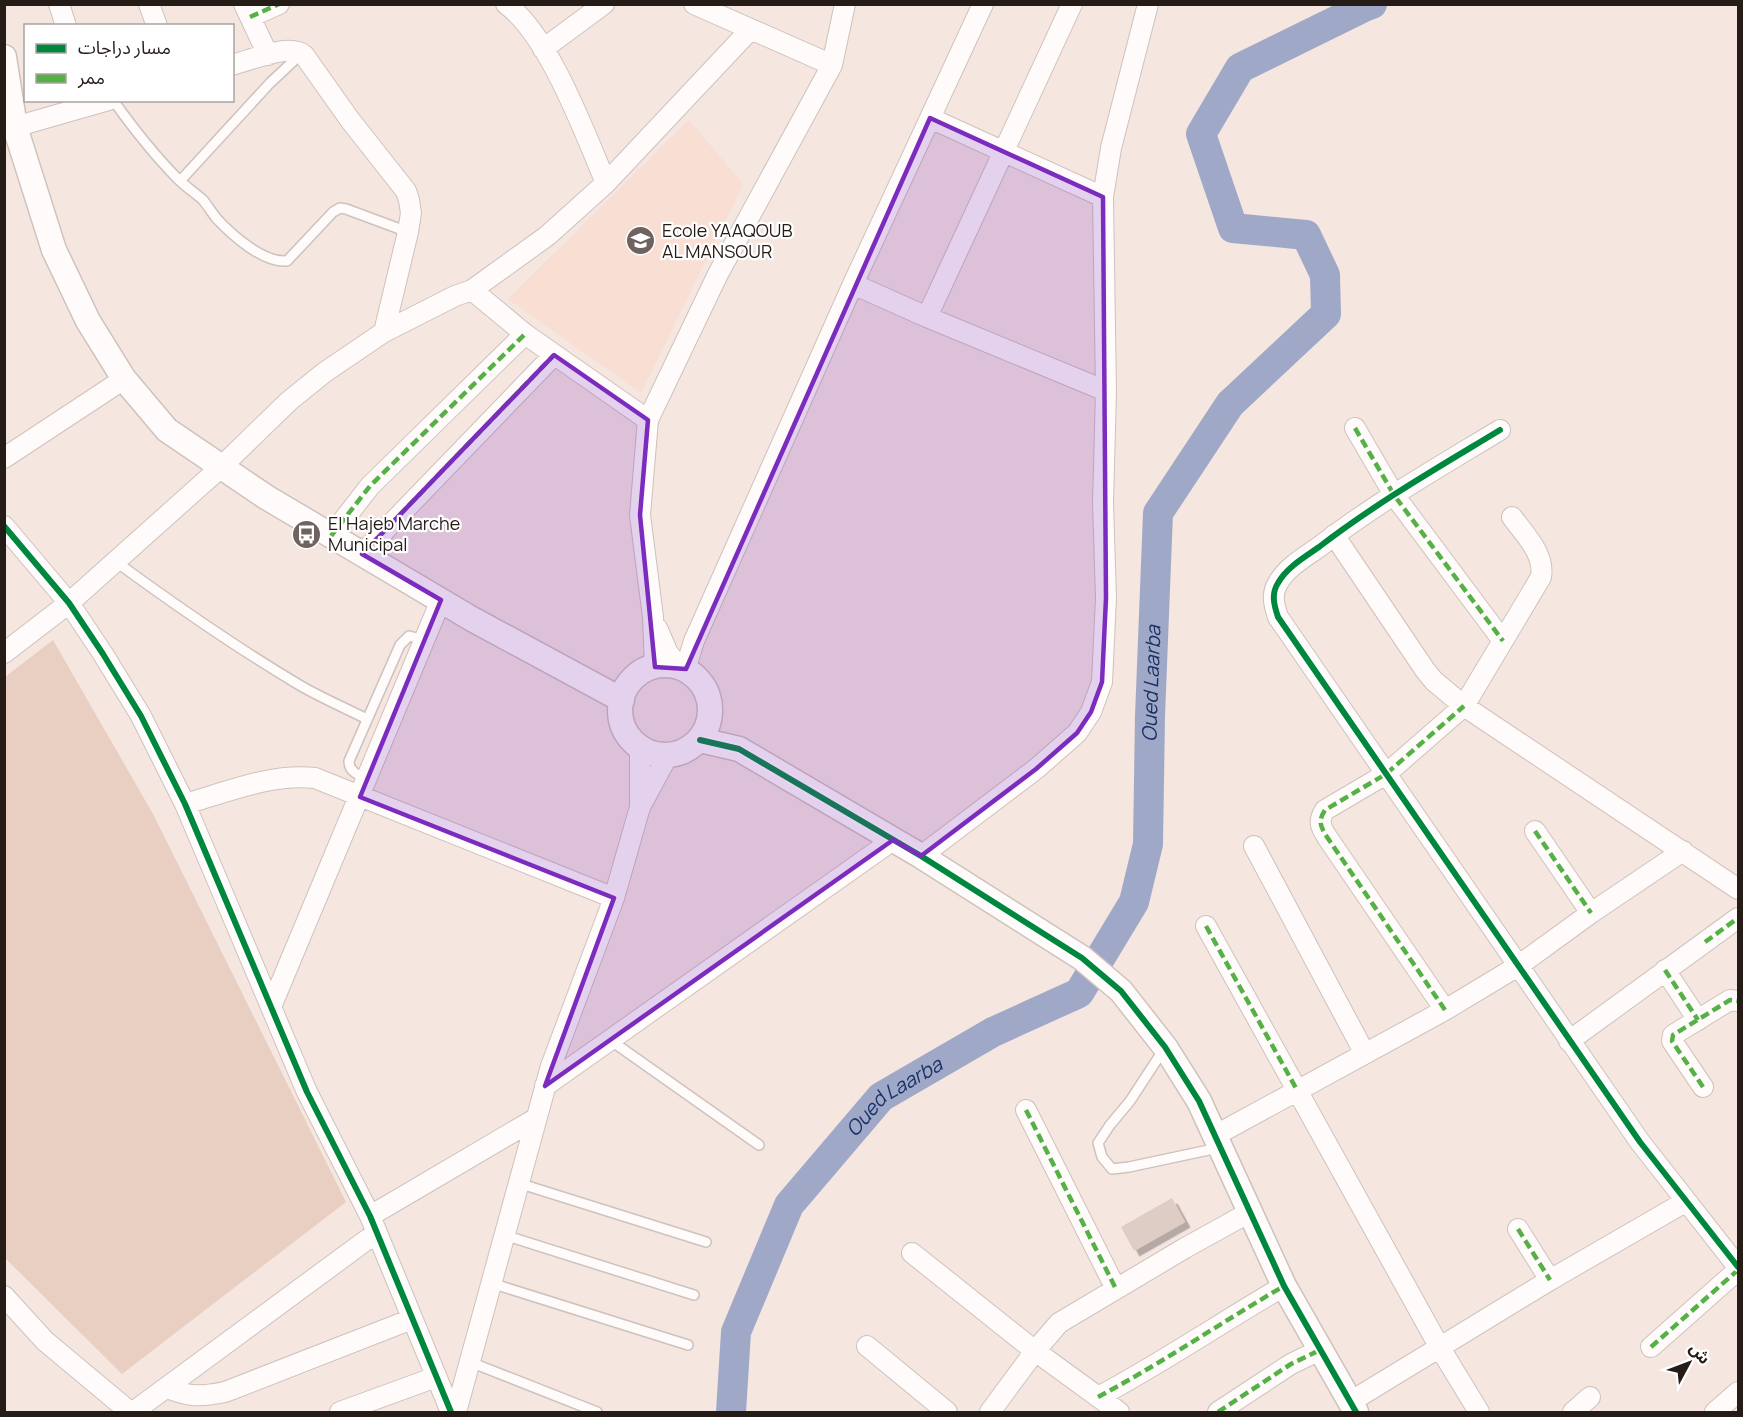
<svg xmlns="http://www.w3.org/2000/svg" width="1743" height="1417" font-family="Manrope,'Noto Sans Arabic',sans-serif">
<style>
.built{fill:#f8ded3}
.green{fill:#e9cec2}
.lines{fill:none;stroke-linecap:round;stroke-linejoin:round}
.river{stroke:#9fa9c7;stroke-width:30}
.building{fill:#ddcdc5;filter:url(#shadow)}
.service-casing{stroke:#cec2bd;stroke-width:12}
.minor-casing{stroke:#cec2bd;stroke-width:22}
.tertiary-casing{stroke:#cec2bd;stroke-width:27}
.service{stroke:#fefbfa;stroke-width:9}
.minor{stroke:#fefbfa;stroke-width:20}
.tertiary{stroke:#fefbfa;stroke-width:24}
.quiet{stroke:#55b145;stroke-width:4.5;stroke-dasharray:9 4.5;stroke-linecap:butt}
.cycleway-casing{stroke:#fff;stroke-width:10}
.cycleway{stroke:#00873e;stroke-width:6}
.marked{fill:#7b2cbf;fill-opacity:0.2;stroke:#7b2cbf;stroke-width:4.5;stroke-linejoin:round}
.labels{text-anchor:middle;stroke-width:4.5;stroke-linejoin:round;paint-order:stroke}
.poi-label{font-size:18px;fill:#251c18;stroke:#fff;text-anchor:start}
.water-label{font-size:20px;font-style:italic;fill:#1a3168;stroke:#fff}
</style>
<defs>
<filter id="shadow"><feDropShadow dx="5.5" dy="5.5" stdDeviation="0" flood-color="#0004"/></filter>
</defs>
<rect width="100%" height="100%" fill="#f5e6e0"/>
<path class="built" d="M689,120L743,184L641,393L508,299Z"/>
<path class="green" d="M53,640L153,814L346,1202L122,1374L5,1258V677Z"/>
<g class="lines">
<path class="river" id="s1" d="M731,1412L736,1332L789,1205L881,1097L993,1032L1079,993L1134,902L1148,844L1150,716L1158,513L1230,404L1326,314L1325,275L1306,235L1233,228L1201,134L1240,68L1364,7L1372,4"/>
</g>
<path class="building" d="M1172,1198L1185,1222L1134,1251L1121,1227Z"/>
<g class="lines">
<defs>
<path id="service" d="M113,100C133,128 154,155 178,179C186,187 195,193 203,200C208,206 212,213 217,219C232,235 263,263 287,261L333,212L340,208L346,209L408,232
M180,181L270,83L302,53
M115,561C175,605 237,648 301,686C322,698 345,708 367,719
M367,778C358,775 349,772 349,761L400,645L409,636L425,640
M610,1040L759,1145
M1164,1049L1130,1101L1110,1125L1098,1143L1102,1157L1112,1169L1129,1167L1218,1148
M518,1183L706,1242
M504,1235L694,1295
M491,1283L688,1345
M470,1362L597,1412"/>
<path id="minor" d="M59,4L66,26
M149,4L157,26
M244,4L268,55
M506,4C549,35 585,134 606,183
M694,4L832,65
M250,17L279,4
M543,49L604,4
M232,65C251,60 289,43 304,55L350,120L406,191L409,200L411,213L408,232L384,332
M930,118L1103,197
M4,130L109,100
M853,284L927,317L1106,391
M472,290L547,236L606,183L750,30
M927,317L1072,4
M1355,428L1394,495L1503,641
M1500,430C1439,467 1376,503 1319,547C1305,557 1287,567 1278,583C1271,594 1274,605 1278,617L1640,1142L1738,1267
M4,458L124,379
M4,526L69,603L103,654L141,716L185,804L307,1092L370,1216L451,1412
M1334,535L1425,670L1434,681L1464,706L1738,889
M331,536L370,486L525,334
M362,554L554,355
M657,628L668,653L679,667
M4,653L69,603L220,468L289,401L325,372L384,332L455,296L472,290L525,334L648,420
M655,667L653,617L640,515L648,420L718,274L832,65L845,4
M685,670L694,641L853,284L983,4
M185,804C227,792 272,773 315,778L614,898
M640,804V748
M1535,831L1591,913
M1254,846L1364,1052
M921,856L1036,769L1077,733L1091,712L1102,682L1106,598L1103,503L1106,391L1103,197L1111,148L1148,4
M1206,926L1440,1348L1479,1412
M1665,970L1698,1020
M271,1007L441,600
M1445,1010L1327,837C1320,826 1318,821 1325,810L1386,774L1464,706L1541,577C1545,554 1525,535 1512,517
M1569,1041L1738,918
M545,1086L893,840
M1703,1087L1672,1041L1673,1035L1730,1000L1738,1001
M1026,1110L1116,1289
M1216,1135L1445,1010L1518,966L1591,913L1683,851
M370,1216L535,1119
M1518,1229L1550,1280
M912,1253L1035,1351L1119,1412
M4,1296L45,1341L130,1412
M867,1346L947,1412
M1651,1347L1738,1270
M167,1388C190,1397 200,1397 225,1392L412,1319
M1098,1397C1162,1363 1222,1322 1284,1286
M1350,1402L1550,1280L1685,1202
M133,1412L376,1233
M340,1412L436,1377
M456,1412L551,1066L614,898L640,807L668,755
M990,1412L1035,1351L1059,1323L1185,1248L1250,1212
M1218,1412L1291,1364L1320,1350
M1573,1412L1590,1397
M1715,1412L1738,1392"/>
<path id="tertiary" d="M4,57L15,127L54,250L88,321L124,379L167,430L266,497L472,619L622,700
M620 710a45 45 0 1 1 90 0a45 45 0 1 1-90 0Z
M700,740L739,749L921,856L1082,958L1121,991L1165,1047L1199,1101L1284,1286L1356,1412"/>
</defs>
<use href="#service" class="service-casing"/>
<use href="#minor" class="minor-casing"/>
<use href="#tertiary" class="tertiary-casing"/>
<use href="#service" class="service"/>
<use href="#minor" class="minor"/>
<use href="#tertiary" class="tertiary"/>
<path class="quiet" d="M250,17L279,4
M1355,428L1394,495L1503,641
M331,536L370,486L525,334
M362,554L554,355
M1535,831L1591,913
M1206,926L1297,1090
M1705,942L1738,918
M1665,970L1698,1020
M1445,1010L1327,837C1320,826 1318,821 1325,810L1386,774L1464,706
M1703,1087L1672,1041L1673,1035L1730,1000L1738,1001
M1026,1110L1116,1289
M1518,1229L1550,1280
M1651,1347L1738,1270
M1098,1397C1162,1363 1222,1322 1284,1286
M1218,1412L1291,1364L1320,1350"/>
<defs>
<path id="cycleway" d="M1500,430C1439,467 1376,503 1319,547C1305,557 1287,567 1278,583C1271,594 1274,605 1278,617L1640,1142L1738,1267
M4,526L69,603L103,654L141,716L185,804L307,1092L370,1216L451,1412
M700,740L739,749L921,856L1082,958L1121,991L1165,1047L1199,1101L1284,1286L1356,1412"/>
</defs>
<use href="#cycleway" class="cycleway-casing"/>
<use href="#cycleway" class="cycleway"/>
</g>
<path class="marked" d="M930,118L1103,197L1106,598L1102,682L1091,712L1077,733L1036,769L921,856L893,840L545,1086L614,898L360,797L441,600L362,554L554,355L648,420L640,515L655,667L686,669Z"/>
<defs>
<symbol id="school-disc" viewBox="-11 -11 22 22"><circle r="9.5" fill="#6e635e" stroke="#fff"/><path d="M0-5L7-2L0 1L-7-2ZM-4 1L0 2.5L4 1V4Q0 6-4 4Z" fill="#fff"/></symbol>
<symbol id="bus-disc" viewBox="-11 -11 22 22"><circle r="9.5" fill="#6e635e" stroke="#fff"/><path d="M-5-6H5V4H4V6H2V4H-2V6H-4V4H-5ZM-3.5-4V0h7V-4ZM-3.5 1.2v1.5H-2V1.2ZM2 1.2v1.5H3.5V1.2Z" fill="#fff"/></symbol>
</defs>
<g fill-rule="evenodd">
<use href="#school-disc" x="624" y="224" width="33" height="33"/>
<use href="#bus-disc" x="290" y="518" width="33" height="33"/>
</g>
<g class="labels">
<g class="poi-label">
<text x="662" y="237">Ecole YAAQOUB<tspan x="662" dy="21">AL MANSOUR</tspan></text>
<text x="328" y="530">El Hajeb Marche<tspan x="328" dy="21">Municipal</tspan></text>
</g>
<g class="water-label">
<text dy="7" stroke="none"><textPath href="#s1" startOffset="910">Oued Laarba</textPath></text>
<text dy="7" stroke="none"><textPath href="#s1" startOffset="370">Oued Laarba</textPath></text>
</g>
</g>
<rect width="1743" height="1417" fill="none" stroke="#251c18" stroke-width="12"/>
<rect x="24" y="24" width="210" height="78" fill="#ffffff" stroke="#a8a4a3" stroke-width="1.5"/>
<rect x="36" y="44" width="30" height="9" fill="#00873e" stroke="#a8a4a3" stroke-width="1.5"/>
<text x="78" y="54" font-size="18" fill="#251c18">مسار دراجات</text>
<rect x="36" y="74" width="30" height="9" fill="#55b145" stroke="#a8a4a3" stroke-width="1.5"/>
<text x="78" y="84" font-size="18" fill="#251c18">ممر</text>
<g transform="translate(1689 1363) rotate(49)" stroke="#ffffff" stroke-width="4.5" paint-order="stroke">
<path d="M0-4.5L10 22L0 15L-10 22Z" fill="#251c18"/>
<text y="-9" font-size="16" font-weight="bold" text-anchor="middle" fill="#251c18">ش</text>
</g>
</svg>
